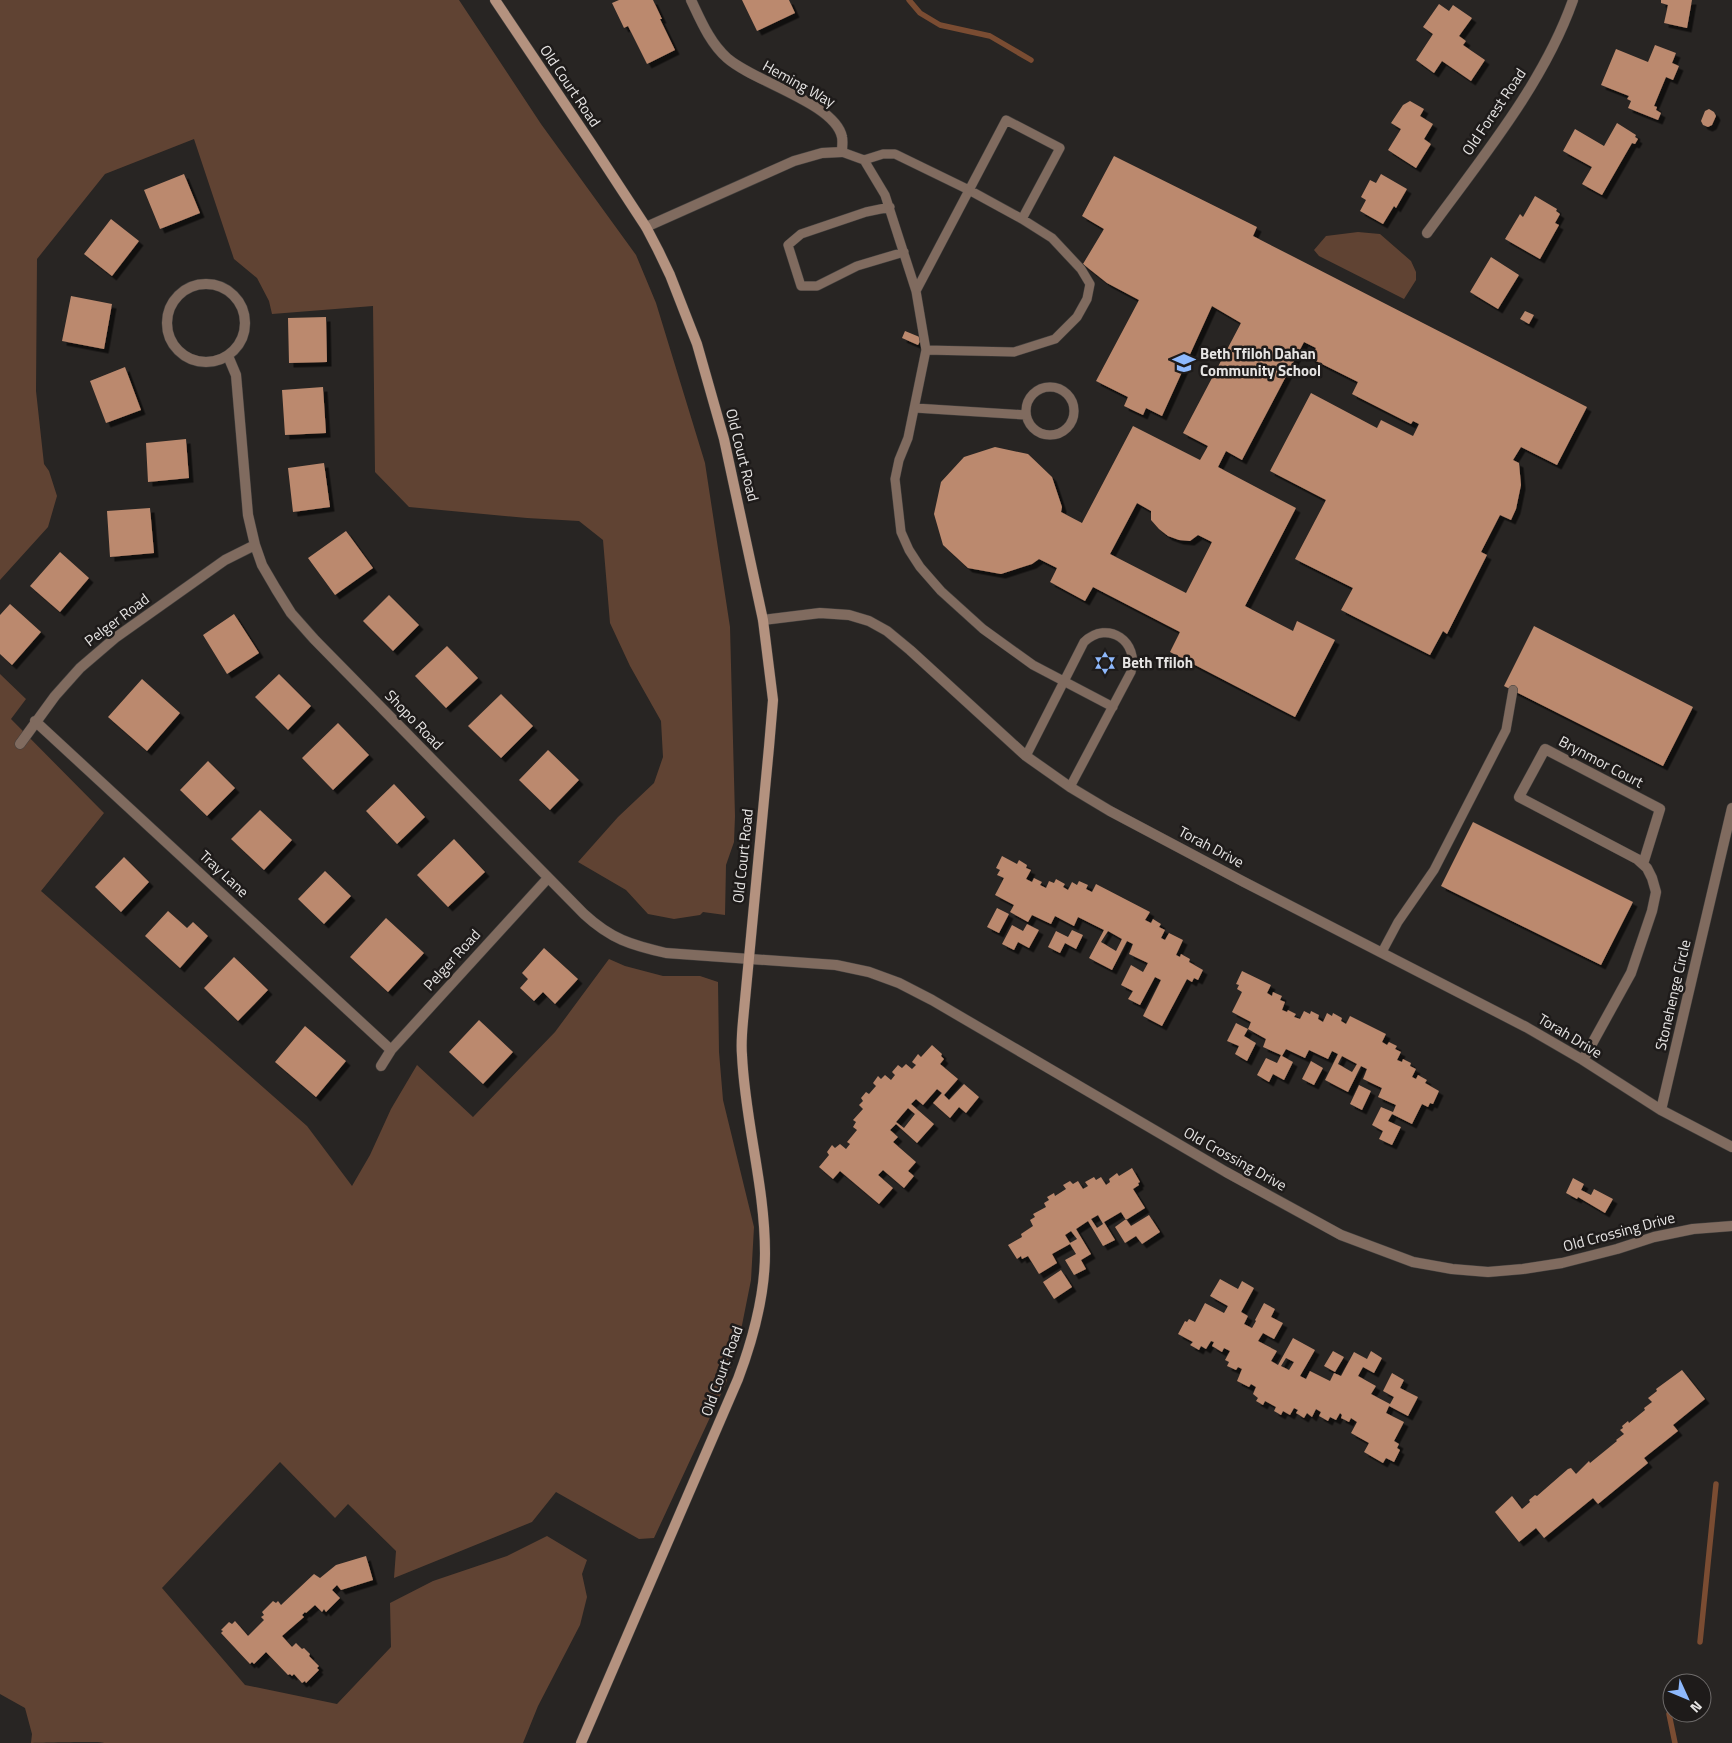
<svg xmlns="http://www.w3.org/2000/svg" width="1732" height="1743" font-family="'Titillium Web',sans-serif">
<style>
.green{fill:#604333}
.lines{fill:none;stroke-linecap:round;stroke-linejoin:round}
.stream{stroke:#7a4c32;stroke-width:5.5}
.building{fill:#bb896e;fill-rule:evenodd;filter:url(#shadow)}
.service-casing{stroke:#43403e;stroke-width:10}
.minor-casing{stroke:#43403e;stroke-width:11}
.secondary-casing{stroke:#43403e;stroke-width:11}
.service{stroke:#806b5f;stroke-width:9}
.minor{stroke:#806b5f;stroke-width:10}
.secondary{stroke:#b4927f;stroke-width:10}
.labels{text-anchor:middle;stroke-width:5;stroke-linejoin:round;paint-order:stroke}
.street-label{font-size:15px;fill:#e6e4e3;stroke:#1e1b1a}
.poi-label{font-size:15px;font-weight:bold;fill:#e6e4e3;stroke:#1e1b1a;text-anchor:start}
</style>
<defs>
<filter id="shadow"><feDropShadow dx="4.5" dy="4.5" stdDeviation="0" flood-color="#0009"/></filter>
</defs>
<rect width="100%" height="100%" fill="#282523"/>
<path class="green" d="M0,0H459L541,124L636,255L656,303L705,463L730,627L735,816L734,842L726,865L725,915L703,912L700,915L674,919L648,914L626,890L578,862L618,817L654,783L663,757L661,721L630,666L610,623L603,540L579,521L527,518L409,507L375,472L373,306L272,314L269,301L257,278L234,259L194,139L105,174L37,259L36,391L44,464L49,471L57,496L48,527L0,580Z
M1358,232L1380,234L1411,261L1416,272V280L1404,299L1319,256L1314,250L1326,236Z
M0,674L26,699L11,719L104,813L41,891L307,1126L352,1186L370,1155L391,1109L417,1065L473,1117L555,1032L609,959L625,966L663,976H700L718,982L719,1052L723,1100L754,1227L751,1280L742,1325L726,1383L654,1538L639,1539L556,1492L532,1522L394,1578L396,1551L348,1504L335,1518L280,1462L162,1588L245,1685L337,1704L391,1647L390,1603L433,1581L507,1556L547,1536L587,1560L582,1574L587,1597L580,1625L538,1706L523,1743H104C100,1741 42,1743 31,1743L32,1734L25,1708L0,1694Z"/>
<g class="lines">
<path class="stream" d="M909,0L920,13L940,25L990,36L1031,60
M1700,1642L1716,1484
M1672,1709L1669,1714L1675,1743"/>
</g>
<path class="building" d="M619,0H653L662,19H660L675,50L647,64L628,26L624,28L612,3Z
M742,0H789L795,13L757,31Z
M1661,0H1692L1687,28L1664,23L1668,5L1661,3Z
M1439,4L1449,11L1453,5L1472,18L1459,36L1466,41L1463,45L1485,60L1471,81L1442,61L1434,73L1416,60L1433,34L1423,27Z
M1655,45L1676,53L1672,63L1679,66L1673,80L1666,77L1654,106L1657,107L1656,110L1661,113L1658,120L1628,108L1631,101L1627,99L1629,96L1601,85L1616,49L1648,62Z
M1410,101L1424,109L1420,116L1433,124L1424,139L1431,144L1416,168L1388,150L1401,129L1391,123L1403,105Z
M1709,109L1714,112L1716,116L1712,125L1708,127L1703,125L1701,121L1705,111Z
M1617,123L1636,135L1635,137L1638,139L1635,144L1632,143L1602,195L1582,184L1592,167L1563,151L1575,129L1604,146Z
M1114,156L1257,227L1253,236L1587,407L1557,465L1521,447L1513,460L1519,463L1521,485L1516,509L1511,520L1500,515L1481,552L1487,555L1447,634L1443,631L1430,655L1341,610L1353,588L1295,559L1326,500L1270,471L1311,393L1377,428L1381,420L1413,436L1419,424L1413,421L1411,424L1352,394L1358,382L1310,358L1316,348L1304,342L1242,460L1226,451L1218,467L1296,508L1245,606L1293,631L1297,621L1335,640L1295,717L1170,652L1180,632L1093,587L1085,601L1050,582L1057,568L1039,559L1032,564L1001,574L968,568L943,545L934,514L941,482L964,457L995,447L1028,454L1052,477L1062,507L1061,512L1082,523L1133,426L1200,460L1208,446L1183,433L1241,323L1212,306L1162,416L1146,408L1143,415L1124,406L1128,397L1096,381L1139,300L1107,283L1083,264L1104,229L1082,216ZM1137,503L1151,511V520L1159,529L1168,536L1179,540L1190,541L1198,535L1212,542L1186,593L1110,554Z
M184,174L200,213L160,229L144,190Z
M1381,174L1407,189L1396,208L1394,206L1383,224L1360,211L1366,200L1361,197L1370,180L1376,183Z
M1535,196L1557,209L1556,211L1560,214L1555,223L1559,225L1540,259L1505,239L1520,214L1523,217Z
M111,219L139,241L112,276L84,254Z
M1491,257L1519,275L1498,309L1470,292Z
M71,296L112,304L104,349L62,341Z
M1525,311L1534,315L1529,324L1520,319Z
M326,317L327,362L289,363L288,318Z
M905,331L922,338L918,345L902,338Z
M125,367L141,410L106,423L90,381Z
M323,387L326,433L285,435L282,390Z
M186,439L189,478L148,482L146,443Z
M324,463L330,507L293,512L288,468Z
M150,508L154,553L110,557L107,511Z
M346,531L373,568L335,595L308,558Z
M60,552L89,578L60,612L30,586Z
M389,595L419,625L393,651L363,621Z
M10,604L41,632L12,665L0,654V615Z
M234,614L259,653L227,674L203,635Z
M1534,626L1693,707L1663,766L1504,686Z
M447,646L478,678L446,708L415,676Z
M279,674L311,706L288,730L255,697Z
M142,679L180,713L147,751L108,717Z
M501,694L533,726L501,758L468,726Z
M338,723L369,755L333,790L302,758Z
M548,750L579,780L550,810L519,780Z
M208,761L235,788L207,816L180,790Z
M394,784L425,817L397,844L366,811Z
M260,810L292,840L264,870L231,839Z
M1473,822L1633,902L1601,965L1441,886Z
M454,839L485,872L448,907L417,875Z
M1002,856L1017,864L1019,860L1027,865L1026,868L1031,870L1026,879L1032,882L1034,878L1042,882L1040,885L1046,888L1049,881L1054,883L1056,879L1065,884L1063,887L1068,890L1072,882L1077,885L1079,881L1088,885L1086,889L1092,892L1096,884L1150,912L1145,920L1151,923L1153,919L1161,924L1159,927L1165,930L1161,938L1165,940L1169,933L1183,940L1176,955L1180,957L1181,954L1190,959L1189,962L1203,970L1198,980L1194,978L1192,982L1187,979L1162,1026L1143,1016L1161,980L1155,977L1140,1005L1128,999L1133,991L1121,985L1131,965L1143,972L1148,963L1129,954L1133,944L1127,941L1112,970L1089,958L1104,930L1078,917L1074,926L1055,916L1051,924L1032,915L1028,922L1010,912L1014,905L995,895L1004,878L997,875L1000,870L996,868ZM1108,931L1122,939L1116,951L1101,942Z
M124,857L149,882L121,912L95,887Z
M325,871L351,896L324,924L298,899Z
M997,908L1009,914L999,933L987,927Z
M168,911L187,928L193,922L208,936L180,968L145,936Z
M386,918L424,953L388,992L350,957Z
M1027,924L1039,930L1029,948L1018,942L1014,950L1002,944L1012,925L1023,931Z
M1072,930L1083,935L1076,949L1065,943L1060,953L1048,947L1056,931L1068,937Z
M544,948L578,979L555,1004L543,992L534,1001L520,988L528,979L522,973Z
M234,957L268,990L238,1021L204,988Z
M1242,971L1271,985L1267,993L1272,996L1273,992L1282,996L1280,1000L1285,1002L1282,1010L1287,1012L1288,1010L1296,1014L1294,1017L1300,1019L1304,1011L1310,1014L1311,1011L1319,1015L1318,1019L1323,1022L1327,1013L1332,1016L1333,1013L1342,1018L1341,1021L1346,1024L1350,1016L1386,1034L1382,1042L1387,1045L1389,1042L1397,1046L1395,1049L1401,1052L1397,1060L1402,1062L1403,1059L1411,1063L1410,1066L1416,1069L1412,1077L1416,1079L1418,1075L1427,1080L1425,1083L1439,1091L1433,1104L1430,1103L1428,1107L1422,1104L1412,1124L1392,1114L1388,1121L1401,1127L1392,1145L1379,1139L1383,1131L1372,1125L1381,1107L1393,1112L1396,1105L1378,1097L1382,1088L1363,1079L1367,1069L1361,1066L1348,1092L1325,1080L1338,1054L1332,1051L1328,1059L1309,1050L1305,1058L1286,1049L1282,1056L1293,1062L1284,1080L1273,1074L1269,1082L1257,1075L1266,1058L1277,1063L1281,1055L1263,1047L1266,1039L1248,1029L1251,1022L1232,1012L1242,992L1237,989L1239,985L1236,984ZM1342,1056L1357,1064L1352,1072L1338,1064Z
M479,1020L513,1052L483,1084L449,1052Z
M1236,1023L1248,1029L1244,1036L1256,1043L1247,1061L1235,1054L1239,1046L1227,1041Z
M305,1026L346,1061L316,1097L275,1062Z
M932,1045L942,1054L941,1056L944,1059L940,1064L958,1079L944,1095L949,1100L964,1084L979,1097L966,1113L959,1107L950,1118L933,1103L942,1093L937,1089L923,1105L916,1099L911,1104L934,1124L917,1143L896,1124L890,1130L898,1137L893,1142L916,1162L908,1171L914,1176L904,1188L883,1170L878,1175L893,1188L879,1204L840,1171L833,1179L819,1167L829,1155L827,1152L832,1145L835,1148L840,1144L846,1149L850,1144L847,1142L857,1130L853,1127L856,1122L853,1120L863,1109L859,1105L863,1101L861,1098L866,1092L869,1094L876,1086L873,1083L878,1076L881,1079L885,1075L891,1080L895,1075L892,1072L898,1065L902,1068L906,1064L912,1069L916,1065L912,1062L918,1054L921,1057ZM908,1108L915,1114L904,1128L896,1122Z
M1311,1061L1323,1068L1314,1085L1302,1079Z
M1359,1085L1371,1091L1362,1110L1350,1104Z
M1132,1168L1140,1182L1138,1183L1139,1185L1133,1189L1145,1208L1126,1220L1121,1212L1104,1222L1115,1240L1103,1246L1088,1221L1076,1229L1091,1254L1081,1260L1086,1269L1074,1275L1065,1260L1076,1254L1070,1244L1052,1254L1057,1263L1039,1274L1028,1256L1022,1259L1021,1256L1017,1259L1008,1245L1022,1237L1021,1234L1033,1226L1030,1220L1035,1217L1033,1214L1046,1207L1044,1203L1049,1200L1047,1197L1054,1193L1055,1196L1066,1189L1063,1185L1070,1181L1073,1184L1078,1181L1083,1189L1088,1186L1085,1182L1094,1177L1096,1180L1101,1177L1106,1185L1110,1182L1109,1179L1117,1173L1119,1176ZM1098,1215L1103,1224L1097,1228L1091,1219ZM1071,1231L1077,1239L1070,1243L1065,1235Z
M1573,1178L1584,1184L1581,1190L1591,1195L1594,1189L1613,1199L1605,1213L1578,1197L1577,1199L1566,1193Z
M1149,1215L1160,1232L1142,1244L1136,1236L1125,1243L1115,1227L1126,1219L1131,1226Z
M1061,1270L1072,1287L1054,1299L1043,1282Z
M1220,1279L1238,1289L1242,1281L1254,1288L1241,1312L1248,1316L1244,1324L1252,1328L1256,1321L1255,1320L1264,1303L1275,1309L1271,1317L1283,1323L1274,1339L1263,1333L1258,1341L1277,1351L1271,1361L1278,1365L1293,1338L1315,1350L1300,1376L1306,1379L1310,1371L1330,1381L1334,1373L1341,1376L1354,1352L1367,1359L1371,1351L1382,1358L1374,1373L1363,1367L1358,1376L1376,1386L1371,1394L1390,1404L1394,1397L1383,1391L1392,1373L1404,1380L1400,1388L1418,1397L1408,1416L1389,1406L1386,1413L1404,1422L1394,1441L1399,1444L1397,1448L1400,1450L1394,1462L1386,1458L1383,1463L1364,1452L1369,1443L1351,1433L1357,1422L1351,1418L1349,1422L1341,1418L1342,1415L1340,1413L1336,1420L1330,1417L1328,1421L1319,1416L1321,1412L1316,1409L1312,1417L1307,1413L1304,1418L1296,1413L1298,1410L1294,1408L1290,1415L1283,1411L1281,1415L1274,1411L1276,1407L1265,1401L1263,1405L1256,1401L1258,1398L1253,1394L1256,1387L1251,1384L1249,1387L1237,1381L1242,1369L1238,1367L1236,1370L1227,1366L1229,1362L1225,1360L1230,1351L1224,1348L1222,1352L1212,1346L1214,1342L1211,1341L1206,1349L1201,1346L1199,1350L1190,1345L1193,1342L1178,1334L1185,1321L1187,1322L1189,1319L1195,1322L1205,1303L1224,1313L1228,1306L1210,1296ZM1286,1358L1294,1362L1289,1370L1281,1366Z
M1333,1351L1344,1357L1335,1372L1324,1366Z
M1682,1370L1705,1399L1673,1425L1678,1431L1644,1458L1648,1463L1598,1504L1593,1498L1544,1538L1536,1528L1519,1542L1495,1512L1512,1496L1522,1509L1530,1502L1529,1500L1535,1495L1537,1496L1568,1469L1571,1468L1576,1474L1589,1461L1590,1463L1617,1441L1616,1440L1624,1434L1620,1430L1623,1428L1622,1426L1628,1421L1629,1423L1645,1410L1644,1408L1652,1402L1648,1398L1657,1391L1656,1389Z
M366,1556L373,1580L341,1590L337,1585L332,1590L340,1598L326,1612L324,1609L322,1612L315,1605L306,1613L305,1612L302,1615L304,1617L282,1636L292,1647L296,1643L302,1649L304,1648L310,1654L309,1656L319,1666L317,1668L319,1670L306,1683L305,1681L302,1683L294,1674L292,1676L290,1674L288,1675L266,1652L254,1664L252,1662L250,1664L221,1633L223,1631L221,1630L229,1622L232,1624L235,1621L248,1636L264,1620L261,1617L264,1615L262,1612L273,1601L276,1603L278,1601L281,1605L314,1574L320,1578L336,1565Z"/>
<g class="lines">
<defs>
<path id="service" d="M842,152L864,160L885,195L916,291L926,350L908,438L899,460L895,479L901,532L909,550L920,567L941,591L983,629L1033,665L1113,707
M864,160L883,154H895L969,190L1022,219L1052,238L1081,269L1090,284L1087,299L1077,317L1055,339L1014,352L926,350
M890,207L866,212L801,234L788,245L801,286H817L857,266L904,252
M916,291L1006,120L1060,148L1022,219
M1026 411a24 24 0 1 1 48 0a24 24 0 1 1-48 0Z
M915,408L1026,415
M1026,756L1084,642C1108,619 1140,642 1131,672L1070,787
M1382,952L1398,922L1434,870L1506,730L1513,690"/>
<path id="minor" d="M646,227L794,161L822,153L842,152C842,147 843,141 842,137C835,103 754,82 727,58C710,43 701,21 691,0
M1427,233C1480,160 1543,85 1573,0
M167 323a39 39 0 1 1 78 0a39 39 0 1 1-78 0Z
M228,356L236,375L248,515L255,545L262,565L276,589L291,613L314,639L584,914C611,939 631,945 666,953L836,965L869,972L899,983L932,1000L1226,1172L1341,1235L1413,1262L1452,1269L1488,1272L1523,1269L1562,1263L1617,1249L1654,1237L1693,1229L1732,1226
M763,620L820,613L849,615L869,621L887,631L910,650L1026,756L1070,787L1110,811L1244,882L1526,1027L1583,1060L1661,1110L1732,1147
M35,721L391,1050
M20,744L55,696L80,668L115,638L225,560L255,545
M1583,1060L1631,973L1652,911L1656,892L1652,878L1647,868L1637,859L1519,797L1545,749L1660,809L1643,864
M381,1066L391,1050L548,878
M1661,1110L1732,808"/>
<path id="secondary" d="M495,0L591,143L646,227L658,250L670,275L697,344L724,439L763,620L773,700L769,747L743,1021C742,1032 741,1044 742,1055C745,1122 765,1186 765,1253C765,1296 753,1339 738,1379L581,1743"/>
</defs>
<use href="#service" class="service-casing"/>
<use href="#minor" class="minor-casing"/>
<use href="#secondary" class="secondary-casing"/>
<use href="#service" class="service"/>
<use href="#minor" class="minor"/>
<use href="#secondary" class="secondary"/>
</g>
<defs>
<symbol id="school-bare" viewBox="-9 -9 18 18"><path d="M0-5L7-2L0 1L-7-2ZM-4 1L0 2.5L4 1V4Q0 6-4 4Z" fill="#8eb9fd" stroke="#1e1b1a" stroke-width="2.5" paint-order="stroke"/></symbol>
<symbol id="synagogue-bare" viewBox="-9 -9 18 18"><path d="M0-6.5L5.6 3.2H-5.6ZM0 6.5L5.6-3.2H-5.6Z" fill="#8eb9fd" stroke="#1e1b1a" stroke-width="2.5" paint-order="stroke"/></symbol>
</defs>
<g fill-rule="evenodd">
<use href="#school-bare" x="1168" y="347" width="32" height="32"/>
<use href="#synagogue-bare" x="1089" y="647" width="32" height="32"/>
</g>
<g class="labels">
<g class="street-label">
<text transform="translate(799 84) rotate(29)" y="5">Heming Way</text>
<text transform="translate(570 86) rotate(56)" y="5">Old Court Road</text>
<text transform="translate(1494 112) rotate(-56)" y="5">Old Forest Road</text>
<text transform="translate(742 455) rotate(76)" y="5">Old Court Road</text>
<text transform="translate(117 620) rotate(-37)" y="5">Pelger Road</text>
<text transform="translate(414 720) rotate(46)" y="5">Shopo Road</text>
<text transform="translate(1601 762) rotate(28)" y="5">Brynmor Court</text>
<text transform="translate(1211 847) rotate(28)" y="5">Torah Drive</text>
<text transform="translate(743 856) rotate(-84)" y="5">Old Court Road</text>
<text transform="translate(224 874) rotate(43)" y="5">Tray Lane</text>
<text transform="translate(452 960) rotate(-48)" y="5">Pelger Road</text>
<text transform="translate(1673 995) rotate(-77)" y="5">Stonehenge Circle</text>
<text transform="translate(1570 1036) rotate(31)" y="5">Torah Drive</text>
<text transform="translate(1235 1159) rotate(29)" y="5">Old Crossing Drive</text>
<text transform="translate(1619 1232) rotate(-15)" y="5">Old Crossing Drive</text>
<text transform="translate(722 1371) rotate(-70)" y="5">Old Court Road</text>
</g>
<g class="poi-label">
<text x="1200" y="359">Beth Tfiloh Dahan<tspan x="1200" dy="17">Community School</tspan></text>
<text x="1122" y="668">Beth Tfiloh</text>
</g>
</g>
<g transform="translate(1687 1698) rotate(134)"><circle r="24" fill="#1e1b1a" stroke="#6e6b6a"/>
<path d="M0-4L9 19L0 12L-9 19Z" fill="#8eb9fd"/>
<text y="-8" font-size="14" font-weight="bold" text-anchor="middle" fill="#e6e4e3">N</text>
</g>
</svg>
